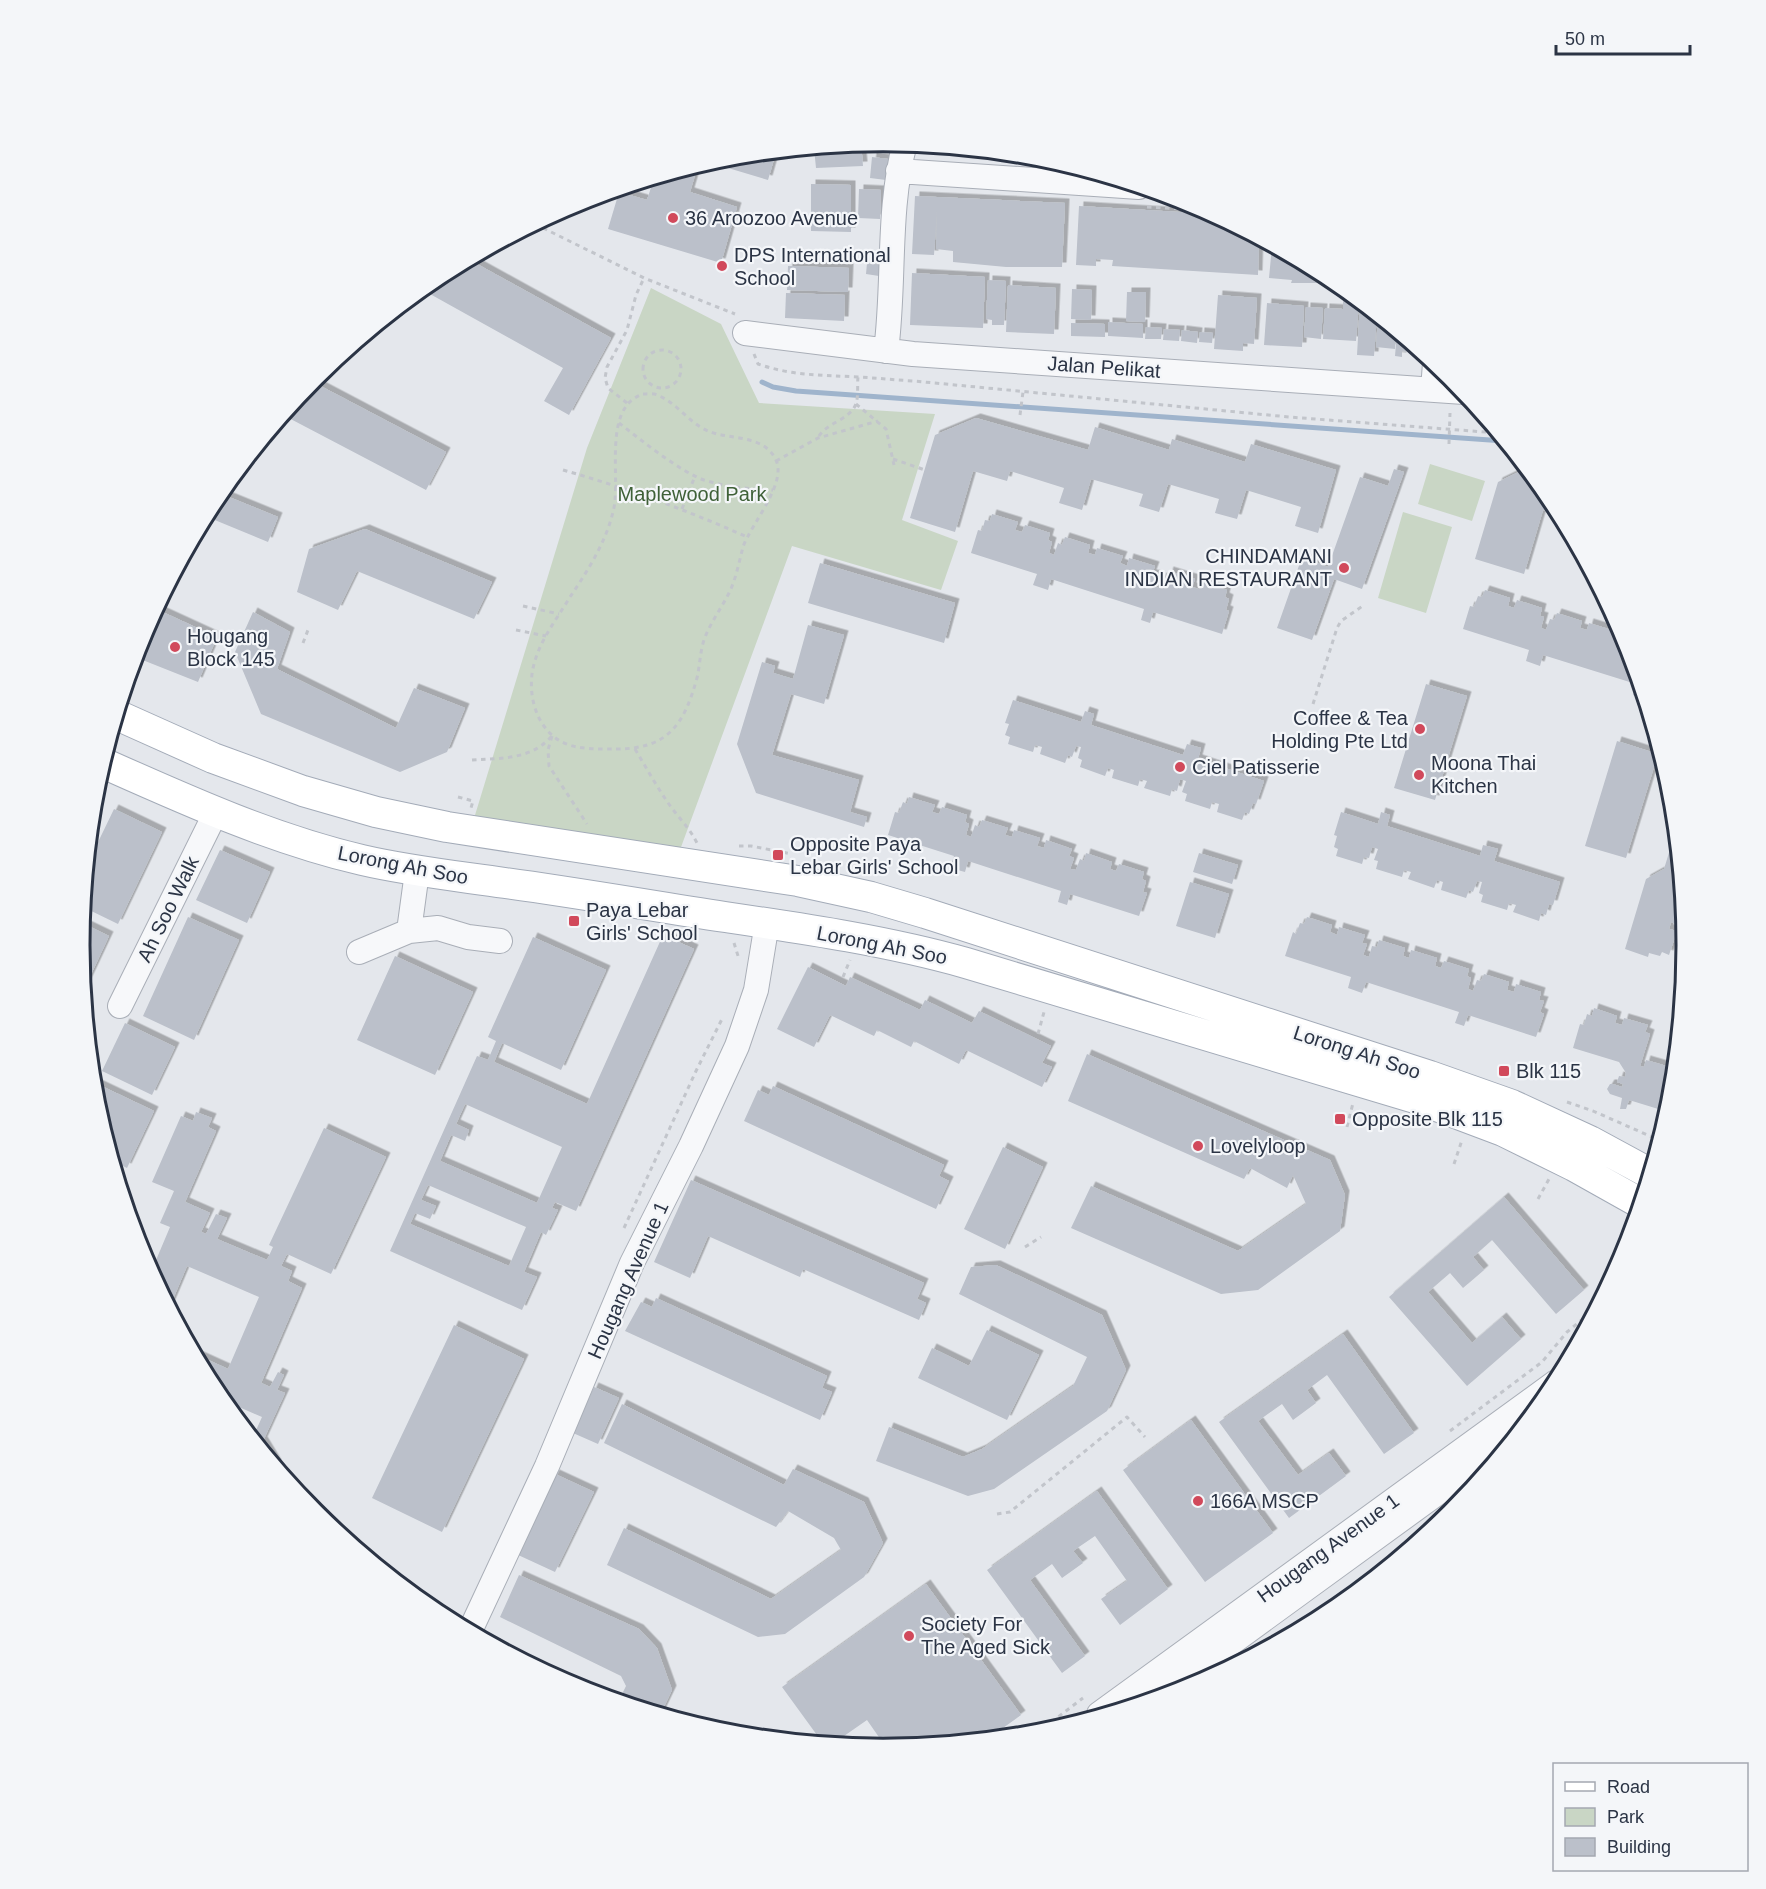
<svg xmlns="http://www.w3.org/2000/svg" width="1766" height="1889" font-family="Arial,sans-serif">
<style>
.green{fill:#c9d6c5}
.lines{fill:none;stroke-linecap:round;stroke-linejoin:round}
.stream{stroke:#9fb4cc;stroke-width:5}
.building{fill:#bbc0ca;fill-rule:evenodd;filter:url(#shadow)}
.minor-casing{stroke:#a9aeb7;stroke-width:26}
.major-casing{stroke:#a3abb8;stroke-width:32}
.path{stroke:#c2c5cb;stroke-width:3;stroke-dasharray:4.5 4.5;stroke-linecap:butt}
.minor{stroke:#f7f8fa;stroke-width:24}
.major{stroke:#fff;stroke-width:30}
.poi-dot{fill:#d1495b;stroke:#f4f6f9;stroke-width:2}
.labels{text-anchor:middle;stroke-width:4.5;stroke-linejoin:round;paint-order:stroke}
.poi-label{font-size:20px;fill:#2b3445;stroke:#f4f6f9;text-anchor:start}
.street-label{font-size:20px;fill:#2b3445;stroke:#f4f6f9}
.park-label{font-size:20px;fill:#3f6138;stroke:#f4f6f9}
.rim{fill:none;stroke:#2b3445;stroke-width:3}
</style>
<defs>
<filter id="shadow"><feDropShadow dx="4.5" dy="-4.5" stdDeviation="0" flood-color="#0004"/></filter>
</defs>
<rect width="100%" height="100%" fill="#e4e7ec"/>
<path class="green" d="M651,288L721,324L759,403L935,414L902,520L958,541L941,590L792,546L677,858L472,825L587,448Z
M1430,464L1485,481L1472,521L1418,504Z
M1403,512L1452,527L1426,613L1378,598Z"/>
<g class="lines">
<path class="stream" d="M762,382L773,387L796,391L1504,441"/>
</g>
<path class="building" d="M861,143L863,166L816,168L814,148Z
M776,152L768,180L708,162L727,156Z
M872,157L888,159L886,180L870,178Z
M698,165L690,192L737,207L721,263L608,229L619,192L647,200L654,178Z
M811,184L851,185V232L811,231Z
M859,189L881,190L880,219L858,218Z
M915,196L1065,203L1062,267H1006L953,262V251L936,249L937,210L934,255L912,254Z
M1079,206L1213,214L1259,239L1258,275L1112,266L1113,260L1096,259V266L1076,265Z
M1272,246L1325,274L1324,283H1291L1292,280L1269,278Z
M468,259L611,338L569,415L544,401L563,368L421,289L437,276Z
M867,263L880,265L879,276L866,274Z
M788,266L849,268L848,292L787,290Z
M912,273L985,277L983,328L910,325Z
M988,280L1006,281L1004,325H992V320L986,319Z
M1008,285L1056,288L1054,334L1006,332Z
M1072,289L1092,290L1091,320L1071,319Z
M1127,292H1146L1145,322L1126,321Z
M786,293L845,295L844,321L785,318Z
M1218,295L1257,298L1254,344L1243,343V351L1214,349Z
M1343,301L1359,302L1356,341L1323,339L1325,308L1343,309Z
M1360,302L1377,315L1374,356L1357,355Z
M1267,303L1304,306L1302,347L1264,345Z
M1306,307L1323,308L1321,339L1304,337Z
M1378,316L1396,331L1395,349L1376,347Z
M1108,322L1143,324V338L1108,336Z
M1071,323L1105,324V337L1071,336Z
M1146,327L1162,328L1161,339H1145Z
M1164,329L1180,330L1179,341L1163,340Z
M1182,330L1198,332L1197,343L1181,341Z
M1200,332L1213,333L1212,343L1199,342Z
M1397,332L1416,347L1415,352L1402,351V357L1395,356Z
M311,381L446,452L426,490L283,415Z
M976,418L1088,450L1095,427L1169,450L1172,439L1245,462L1251,444L1336,470L1318,533L1295,526L1301,507L1246,490L1237,519L1215,513L1219,499L1168,484L1159,512L1139,506L1143,494L1091,479L1082,510L1059,503L1064,488L1010,471L1007,481L973,471L955,532L910,518L935,435Z
M1527,468L1551,498L1560,515L1543,510L1524,574L1475,559L1498,482Z
M1394,469L1404,472L1362,589L1334,579L1312,640L1277,628L1302,557L1328,567L1360,477L1388,486Z
M219,493L278,517L268,542L205,516Z
M992,514L1018,522L1015,530L1022,532L1025,525L1050,533L1048,540L1052,542L1049,553L1054,555L1058,543L1062,545L1065,537L1090,545L1088,553L1095,555L1097,548L1123,556L1120,563L1127,566L1129,558L1155,566L1152,574L1157,575L1153,586L1159,588L1162,577L1167,579L1169,571L1195,579L1192,587L1199,589L1202,582L1227,590L1225,597L1229,599L1226,610L1229,611L1222,634L1153,612L1150,623L1141,620L1144,609L1051,579L1048,590L1033,585L1037,574L971,553L978,530L982,531L985,520L990,521Z
M365,529L492,582L474,619L357,571L338,610L297,592L309,549Z
M820,563L955,603L944,643L808,603Z
M1485,590L1510,598L1508,606L1514,608L1517,600L1542,608L1540,616L1544,617L1541,628L1546,630L1550,619L1554,620L1557,613L1582,621L1580,628L1587,630L1589,623L1615,631L1612,639L1619,641L1621,634H1624L1643,696L1642,699L1633,695L1636,684L1543,655L1540,666L1526,661L1529,650L1463,629L1470,606L1474,607L1478,596L1482,597Z
M156,609L217,637L198,682L135,657L141,637Z
M253,612L290,632L277,669L396,728L414,688L465,708L447,752L400,772L261,714L235,652Z
M808,625L844,635L824,704L791,694L772,755L859,780L850,812L867,817L864,827L756,793L737,744L762,662L775,666L773,673L793,679Z
M1426,684L1467,696L1435,800L1394,788Z
M1013,700L1081,722L1085,711L1094,714L1091,725L1183,755L1187,744L1201,748L1198,759L1264,781L1256,804L1253,803L1249,814L1245,812L1242,820L1217,812L1219,804L1212,802L1210,809L1185,801L1187,794L1182,792L1186,781L1180,779L1177,791L1172,789L1170,796L1144,788L1147,781L1140,779L1138,786L1112,778L1114,770L1108,768L1105,776L1080,767L1082,760L1078,758L1081,747L1076,746L1072,757L1068,755L1065,763L1040,754L1042,747L1035,745L1033,752L1008,744L1010,737L1005,735L1009,724L1005,723Z
M1617,741L1658,754L1626,858L1585,846Z
M909,797L935,805L932,812L939,814L942,807L967,815L965,822L969,824L966,835L971,837L975,825L979,827L982,820L1008,828L1005,835L1012,837L1014,830L1040,838L1037,846L1044,848L1046,840L1072,849L1069,856L1074,858L1070,869L1076,870L1080,859L1084,861L1086,853L1112,862L1110,869L1116,871L1119,864L1144,872L1142,879L1146,881L1143,892L1147,893L1139,916L1070,894L1067,905L1058,902L1061,891L968,861L965,872L950,868L954,856L888,835L895,812L899,813L903,802L907,804Z
M114,809L162,832L118,924L83,907L87,865Z
M1341,812L1378,824L1381,812L1390,815L1387,826L1480,856L1483,845L1498,849L1494,861L1560,882L1553,905L1549,904L1546,915L1541,913L1539,921L1513,912L1516,905L1509,903L1507,910L1481,902L1483,895L1479,893L1482,882L1477,881L1473,892L1469,890L1466,898L1441,890L1443,882L1437,880L1434,888L1408,879L1411,872L1404,870L1402,877L1376,869L1378,861L1374,860L1378,849L1372,847L1369,858L1364,857L1362,864L1336,856L1338,849L1334,847L1337,836L1334,835Z
M1673,845H1677L1681,894L1678,899L1682,900L1683,909L1679,925L1671,922L1669,929L1677,931L1669,955L1662,952L1660,956L1649,953L1648,957L1625,949L1646,879L1664,869L1671,846Z
M220,850L270,872L247,923L196,900Z
M1199,853L1238,865L1232,884L1193,872Z
M1190,882L1229,894L1215,938L1176,926Z
M188,917L239,940L194,1040L143,1016Z
M1307,917L1332,925L1330,932L1337,935L1339,927L1365,935L1362,943L1367,944L1363,955L1369,957L1372,946L1377,947L1379,940L1405,948L1403,956L1409,958L1411,950L1437,958L1435,966L1441,968L1444,961L1469,969L1467,976L1471,978L1468,989L1473,991L1477,980L1481,981L1484,974L1509,982L1507,990L1514,992L1516,984L1541,992L1539,1000L1544,1001L1540,1012L1544,1014L1536,1037L1468,1015L1464,1026L1455,1023L1459,1012L1366,982L1362,993L1348,988L1351,977L1285,956L1293,932L1296,934L1300,923L1304,924Z
M82,923L109,936L86,985L83,983L80,944Z
M663,935L694,949L576,1211L555,1202L552,1208L558,1210L546,1235L541,1232L524,1272L537,1277L522,1310L390,1251L477,1056L488,1060L496,1041L488,1037L533,937L606,970L561,1070L502,1043L494,1062L587,1104ZM465,1104L562,1147L537,1203L440,1161L451,1135L465,1141L469,1130L456,1124ZM428,1185L526,1227L509,1266L410,1224L415,1213L430,1219L436,1206L421,1200Z
M395,956L473,992L435,1075L357,1040Z
M808,967L846,986L850,977L920,1010L925,1000L972,1023L979,1011L1051,1046L1042,1063L1052,1067L1042,1087L966,1050L959,1064L914,1041L911,1047L877,1030L874,1036L830,1015L814,1047L777,1029Z
M1594,1008L1617,1016L1615,1023L1622,1025L1624,1018L1648,1025L1645,1032L1650,1034L1640,1066L1644,1067L1646,1060L1670,1067L1667,1074L1674,1076L1671,1102L1668,1112L1629,1100L1626,1109H1620L1622,1098L1610,1094L1607,1089L1610,1084H1613L1622,1087L1623,1084L1617,1082L1619,1076L1625,1077L1626,1073L1619,1062L1573,1048L1580,1024L1584,1025L1587,1014L1592,1016Z
M125,1023L175,1047L152,1095L102,1071Z
M1087,1054L1330,1160L1345,1195L1340,1231L1258,1290L1221,1294L1071,1228L1091,1186L1238,1251L1306,1204L1293,1175L1287,1188L1250,1168L1244,1179L1068,1101Z
M93,1082L154,1111L127,1168L113,1161L95,1101Z
M773,1086L944,1165L939,1176L949,1181L936,1209L744,1121L758,1090L769,1095Z
M196,1112L212,1118L208,1127L216,1131L185,1202L210,1213L201,1232L206,1234L216,1214L227,1218L217,1239L267,1260L273,1247L269,1245L324,1128L386,1157L331,1274L287,1254L281,1266L292,1271L288,1281L302,1288L261,1383L270,1387L278,1372L284,1375L277,1390L285,1393L263,1441L277,1464L276,1465L253,1437L262,1417L223,1400L215,1391L195,1354L228,1369L259,1297L187,1266L170,1306L151,1272L170,1227L160,1223L174,1191L152,1182L181,1116L193,1121Z
M1003,1147L1043,1167L1005,1249L964,1229Z
M691,1180L924,1283L917,1299L926,1303L919,1320L803,1269L800,1277L708,1236L690,1278L654,1262Z
M1504,1197L1584,1290L1556,1314L1492,1240L1473,1257L1484,1270L1463,1288L1450,1273L1428,1292L1472,1343L1502,1317L1521,1339L1467,1386L1389,1297Z
M996,1265L1102,1315L1126,1370L1107,1411L994,1489L968,1496L876,1461L889,1427L963,1457L982,1449L1073,1386L1087,1357L959,1294L971,1267Z
M656,1298L827,1376L822,1388L832,1392L820,1420L625,1331L641,1302L652,1307Z
M454,1325L524,1359L442,1532L372,1498Z
M987,1330L1039,1355L1007,1420L918,1378L932,1348L969,1366Z
M1343,1334L1414,1433L1384,1454L1327,1375L1307,1390L1316,1403L1293,1420L1282,1404L1258,1421L1298,1475L1329,1453L1346,1476L1289,1518L1219,1422Z
M594,1387L619,1398L598,1444L573,1433Z
M622,1404L784,1485L793,1469L864,1502L883,1543L864,1577L785,1634L758,1637L607,1565L624,1528L771,1599L841,1550L834,1538L788,1511L776,1527L604,1443Z
M1191,1420L1273,1533L1205,1582L1123,1470Z
M555,1474L594,1492L555,1572L516,1554Z
M1097,1491L1168,1589L1120,1625L1101,1599L1127,1581L1095,1536L1073,1551L1083,1563L1062,1578L1052,1564L1030,1580L1085,1656L1062,1673L987,1570Z
M519,1575L639,1629L657,1648L672,1690L661,1713L619,1700L626,1686L621,1676L500,1617Z
M926,1584L1021,1715L989,1738L877,1747L883,1743L867,1720L834,1743L822,1742L782,1687Z"/>
<g class="lines">
<defs>
<path id="minor" d="M898,171L1139,187
M745,333L913,354L1464,392
M886,351C895,282 887,210 905,143
M1433,390L1435,363
M409,931L417,872
M359,952L409,931L438,928L468,937L500,941
M120,1006L216,812
M470,1631L547,1466L632,1263L691,1146L737,1046L756,990L767,923
M1157,1697L1513,1438
M1099,1714L1556,1382"/>
<path id="major" d="M117,715L213,758L303,791L376,812L447,827L798,881L871,897L925,913L1430,1076L1512,1105L1590,1141L1649,1173
M103,763C186,800 272,839 362,860C409,871 457,876 505,883C579,893 652,906 725,917C806,929 888,941 966,963L1418,1099L1503,1131L1574,1166L1640,1203"/>
</defs>
<use href="#minor" class="minor-casing"/>
<use href="#major" class="major-casing"/>
<path class="path" d="M1147,207L1205,210
M535,224L644,278L735,314
M643 369a19 19 0 1 1 38 0a19 19 0 1 1-38 0Z
M754,354L758,364C793,376 822,375 858,377C877,378 895,380 914,381L1289,417L1498,433
M643,394C647,394 653,393 657,395C676,402 689,423 708,431C729,440 764,434 776,460C787,484 751,524 743,547C739,562 736,579 729,593C721,609 710,623 704,640C700,652 700,665 697,678C684,725 668,749 616,749C598,749 576,750 560,741C537,727 529,699 532,674C536,645 555,622 570,597C587,572 606,542 613,512C622,479 601,408 643,394Z
M627,403L608,388L605,378L607,367L627,330L636,295L644,278
M856,404L886,429L894,465
M1020,415L1023,392
M619,423C641,440 679,471 704,480C726,487 750,489 773,490
M819,436C827,423 848,420 855,406C859,398 857,386 858,377
M1449,444L1450,413
M893,459L925,470
M776,461L818,438L878,421
M563,470C626,488 687,510 747,537
M682,509L695,476
M523,606L559,614
M516,630L546,636
M303,643L308,630
M1313,704L1337,628L1341,621L1364,605
M552,736L548,750L549,766L587,824
M635,749C647,769 658,789 671,807C680,819 690,829 697,843
M472,760C501,758 530,760 551,737
M458,797L473,801L471,808
M739,846H751L792,854
M734,943L739,959
M843,977L850,960
M1038,1034L1044,1012
M1567,1102L1593,1111L1659,1140
M1347,1127L1353,1103
M1454,1164L1462,1140
M1538,1199L1549,1179
M1627,1224L1632,1229
M624,1228L696,1071L723,1017
M1025,1247L1041,1237
M1450,1431L1542,1362L1567,1332L1595,1309
M997,1514L1010,1512L1127,1417L1145,1437
M1037,1733L1083,1698"/>
<use href="#minor" class="minor"/>
<use href="#major" class="major"/>
</g>
<g class="poi-dot">
<circle cx="673" cy="218" r="6"/>
<circle cx="722" cy="266" r="6"/>
<circle cx="1344" cy="568" r="6"/>
<circle cx="175" cy="647" r="6"/>
<circle cx="1420" cy="729" r="6"/>
<circle cx="1180" cy="767" r="6"/>
<circle cx="1419" cy="775" r="6"/>
<rect x="772" y="849" width="12" height="12" rx="3"/>
<rect x="568" y="915" width="12" height="12" rx="3"/>
<rect x="1498" y="1065" width="12" height="12" rx="3"/>
<rect x="1334" y="1113" width="12" height="12" rx="3"/>
<circle cx="1198" cy="1146" r="6"/>
<circle cx="1198" cy="1501" r="6"/>
<circle cx="909" cy="1636" r="6"/>
</g>
<g class="labels">
<g class="poi-label">
<text x="685" y="225">36 Aroozoo Avenue</text>
<text x="734" y="262">DPS International<tspan x="734" dy="23">School</tspan></text>
<text x="1332" y="563" text-anchor="end">CHINDAMANI<tspan x="1332" dy="23">INDIAN RESTAURANT</tspan></text>
<text x="187" y="643">Hougang<tspan x="187" dy="23">Block 145</tspan></text>
<text x="1408" y="725" text-anchor="end">Coffee &amp; Tea<tspan x="1408" dy="23">Holding Pte Ltd</tspan></text>
<text x="1431" y="770">Moona Thai<tspan x="1431" dy="23">Kitchen</tspan></text>
<text x="1192" y="774">Ciel Patisserie</text>
<text x="790" y="851">Opposite Paya<tspan x="790" dy="23">Lebar Girls' School</tspan></text>
<text x="586" y="917">Paya Lebar<tspan x="586" dy="23">Girls' School</tspan></text>
<text x="1516" y="1078">Blk 115</text>
<text x="1352" y="1126">Opposite Blk 115</text>
<text x="1210" y="1153">Lovelyloop</text>
<text x="1210" y="1508">166A MSCP</text>
<text x="921" y="1631">Society For<tspan x="921" dy="23">The Aged Sick</tspan></text>
</g>
<g class="street-label">
<text transform="translate(1104 367) rotate(4)" y="7">Jalan Pelikat</text>
<text transform="translate(403 865) rotate(11)" y="7">Lorong Ah Soo</text>
<text transform="translate(168 909) rotate(-64)" y="7">Ah Soo Walk</text>
<text transform="translate(882 945) rotate(11)" y="7">Lorong Ah Soo</text>
<text transform="translate(1357 1052) rotate(18)" y="7">Lorong Ah Soo</text>
<text transform="translate(628 1280) rotate(-66)" y="7">Hougang Avenue 1</text>
<text transform="translate(1328 1548) rotate(-36)" y="7">Hougang Avenue 1</text>
</g>
<g class="park-label">
<text x="692" y="501">Maplewood Park</text>
</g>
</g>
<path d="M0 0H1766V1889H0ZM90 945a793 793 0 1 1 1586 0a793 793 0 1 1-1586 0Z" fill="#f4f6f9" fill-rule="evenodd"/>
<path class="rim" d="M90 945a793 793 0 1 1 1586 0a793 793 0 1 1-1586 0Z"/>
<rect x="1553" y="1763" width="195" height="108" fill="#f4f6f9" stroke="#a4a8b1" stroke-width="1.5"/>
<rect x="1565" y="1782" width="30" height="9" fill="#ffffff" stroke="#a4a8b1" stroke-width="1.5"/>
<text x="1607" y="1793" font-size="18" fill="#2b3445">Road</text>
<rect x="1565" y="1808" width="30" height="18" fill="#c9d6c5" stroke="#a4a8b1" stroke-width="1.5"/>
<text x="1607" y="1823" font-size="18" fill="#2b3445">Park</text>
<rect x="1565" y="1838" width="30" height="18" fill="#bbc0ca" stroke="#a4a8b1" stroke-width="1.5"/>
<text x="1607" y="1853" font-size="18" fill="#2b3445">Building</text>
<path d="M1556 45v9h134v-9" fill="none" stroke="#2b3445" stroke-width="3"/>
<text x="1565" y="45" font-size="18" fill="#2b3445" stroke="#f4f6f9" stroke-width="4.5" paint-order="stroke">50 m</text>
</svg>
